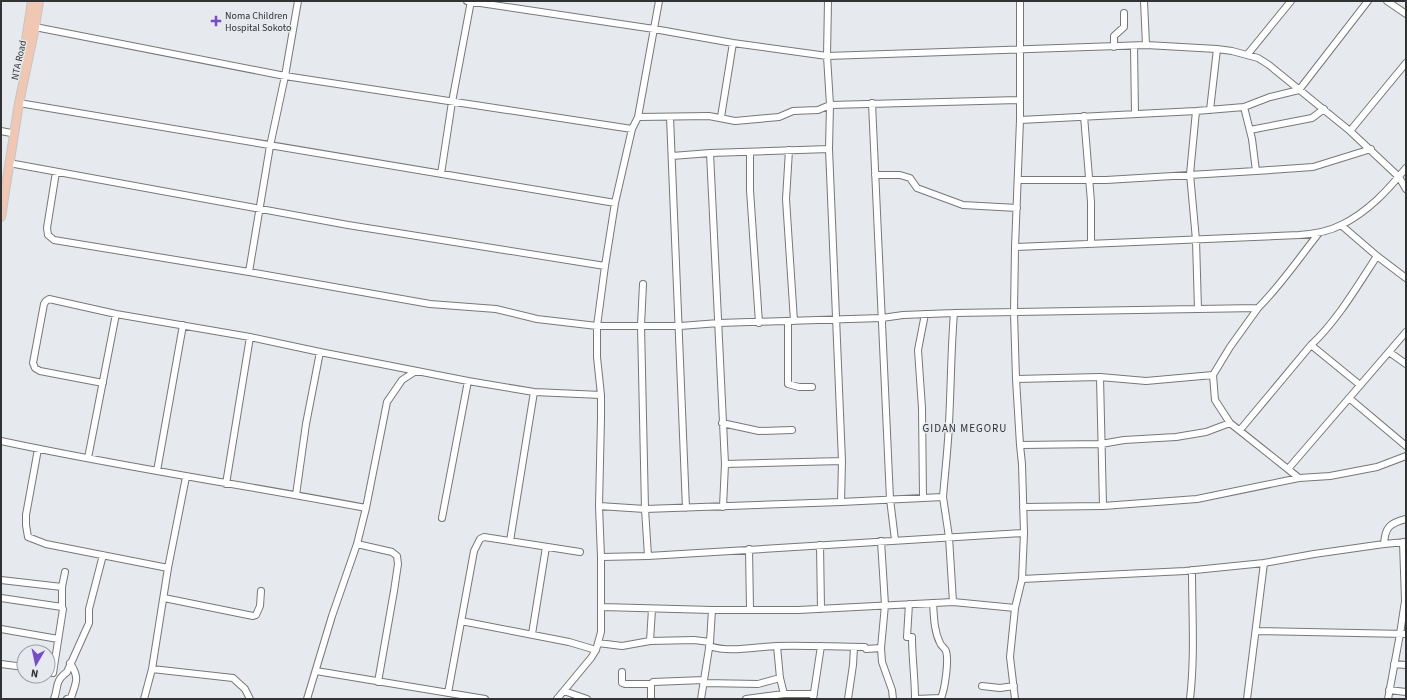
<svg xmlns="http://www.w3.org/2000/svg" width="1407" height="700" font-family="'Source Sans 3',sans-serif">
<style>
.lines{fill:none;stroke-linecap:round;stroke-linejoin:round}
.minor-casing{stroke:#75787b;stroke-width:8}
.major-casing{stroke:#c5c6c6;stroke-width:10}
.minor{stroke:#fff;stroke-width:6}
.major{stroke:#efc7b3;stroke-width:8}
.poi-dot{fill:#764dc6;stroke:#e6e9ed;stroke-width:1.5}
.labels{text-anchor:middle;stroke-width:3;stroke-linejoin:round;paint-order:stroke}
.poi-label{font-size:10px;fill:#313234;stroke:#e6e9ed;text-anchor:start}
.street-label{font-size:10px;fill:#313234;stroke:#e6e9ed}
.neighbourhood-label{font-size:11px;letter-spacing:1px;fill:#313234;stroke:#e6e9ed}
</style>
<rect width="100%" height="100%" fill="#e6e9ed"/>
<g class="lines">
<defs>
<path id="minor" d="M467,1L654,29L733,43L827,56L1146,45L1217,49L1232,51L1258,58L1269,65L1350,131L1399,177L1406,189
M828,1L827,56L830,105L829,149L842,461L841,502
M1144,1L1146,45
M1387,1L1406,14
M35,27L285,76L632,129
M1134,46L1135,114
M1114,47V36L1124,27V13
M1247,55L1291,1
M19,103L615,203
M872,103L890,499L895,540
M1244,107L1252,139L1256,171
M1210,110L1217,49
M1196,111L1190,174L1196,240L1198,309
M1084,116L1091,202V244
M638,117L709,116L735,121L779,117L793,111L818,110L830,105L1019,100
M670,117L686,508
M721,117L733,43
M1020,120L1196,111L1244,107L1270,97L1299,90L1368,1
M1250,130L1312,118L1324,109
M1,131L11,133
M1350,131L1406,63
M789,150L786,199L794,321
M750,152V190L759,323
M710,153L725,464L723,507
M672,156L710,153L829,149
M9,163L348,225L605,266
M56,172L47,228L48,235L54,240L249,272L430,304L496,309L537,319L597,326H680L719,323L882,318L903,315L954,313L1258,308C1281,285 1299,258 1319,233
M441,174L452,102L471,1
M875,175H900L910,178L917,188L963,205L1017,208
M1018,180H1106L1256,171L1313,167L1371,149
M1341,225L1377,256L1406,278
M1015,247L1299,235C1314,234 1328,232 1341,225C1368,212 1388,190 1406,168
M249,272L270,146L285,76L298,1
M643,284L641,325L645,509L648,556
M1258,308L1230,347L1213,375L1215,400L1230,423L1299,478L1330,476L1377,467L1406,456
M788,322V384L799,387H812
M1311,345L1360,385
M1389,352L1406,364
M1100,377L1103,506
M1016,379L1100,377L1146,381L1213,375
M103,383L40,371L35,368L33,363L44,304L46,301L49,299L116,314L250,337L320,352L468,381L534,392L601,395
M1349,398L1406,446
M722,423L759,431L792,430
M1240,430L1311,345C1337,321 1358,285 1377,256
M1,441C122,467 244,485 366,508
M1020,445L1101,444L1124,440L1176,437L1206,432L1230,423
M38,449L26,515V525L28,537L46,544L168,568
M88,458L116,314
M725,464L842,461
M1288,469L1406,332
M157,471L183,325
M226,484L250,337
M296,495L306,424L320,352
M943,497L949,537L953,602
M923,498L922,408L918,350L925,314
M599,506L645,509L841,502L943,497C945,472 948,448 949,423C951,386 951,349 954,313
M1023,507L1103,506L1197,499L1299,478
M442,518L468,381
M510,541L534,392
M881,541L885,605L881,648L882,662L892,690L893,699
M357,544L392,552L397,556L398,564L394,591L378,682
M1384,544C1385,527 1390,523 1406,519
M820,545L821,609
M749,549L750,609
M601,557L648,556L1024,533
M1022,579L1185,571L1264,563
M1,580L62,587
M1,598L62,607
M164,598L253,616L256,615L260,606L261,591
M909,604L907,637H912C912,658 915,678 915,699
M602,607L712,610H798L953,602L1015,608
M461,621L569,642L596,650
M1,629L58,639
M1256,631L1406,634
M532,634L546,547
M650,641L652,609
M598,643L622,646L650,641L694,640L710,642
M709,646C730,653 754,647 776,646C806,645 836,647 865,647L866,649L881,648
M777,646L780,678L784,694
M1,664L24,667
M1394,664L1406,665
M152,669L233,678L245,689L250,699
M316,671L485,699
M622,672V683L625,684H651L653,682L704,680
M53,673L63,609L62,607V587L65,572
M704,683L758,684L780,678
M651,684V699
M982,686L1000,688L1014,686
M1389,690L1406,692
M564,691L587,699
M448,693L474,551L480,539L484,537L580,552
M54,699C59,686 54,682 67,672L89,623V609L103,555
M67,699L71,698C76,682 80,678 70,663
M144,699L152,669L168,568L186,477
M307,699L332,616L357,544L366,508L387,402L402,380L416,371
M557,699L591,658L596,650L601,632V557L599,506L601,418V395L597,357V326L605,266L615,203L632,129L638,117L659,1
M701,699L710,642L712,610
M746,699L784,694H814
M813,699L821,646
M848,699L853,665L854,647
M915,699L941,698C945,689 949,660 946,651C945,648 941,646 940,643C934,631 934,617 933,603
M1015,699L1010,657L1015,608L1022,579L1024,533L1022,464L1020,445L1016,379L1014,313L1015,247L1020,120V1
M1190,699C1195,656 1192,613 1192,570
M1247,699L1264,563L1314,554L1384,544L1406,542
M1388,699L1400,634L1405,601L1403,542"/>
<path id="major" d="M23,60L32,1
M1,217L19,103L35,27L39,1"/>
</defs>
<use href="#minor" class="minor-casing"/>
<use href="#major" class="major-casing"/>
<use href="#minor" class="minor"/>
<use href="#major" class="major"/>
</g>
<path class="poi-dot" d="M214 15h4v4h4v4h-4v4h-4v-4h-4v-4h4z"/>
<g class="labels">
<g class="poi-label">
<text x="225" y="19">Noma Children<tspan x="225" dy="12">Hospital Sokoto</tspan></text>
</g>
<g class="street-label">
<text transform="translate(18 60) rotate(-78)" y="4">NTA Road</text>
</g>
<g class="neighbourhood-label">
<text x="965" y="432">GIDAN MEGORU</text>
</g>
</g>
<rect width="1407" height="700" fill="none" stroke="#313234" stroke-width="4"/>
<g transform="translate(36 664) rotate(189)"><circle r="19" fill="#e6e9ed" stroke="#9ea0a3"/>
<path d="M0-3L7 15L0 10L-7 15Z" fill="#764dc6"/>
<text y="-6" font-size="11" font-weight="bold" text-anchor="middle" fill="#313234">N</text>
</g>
</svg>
